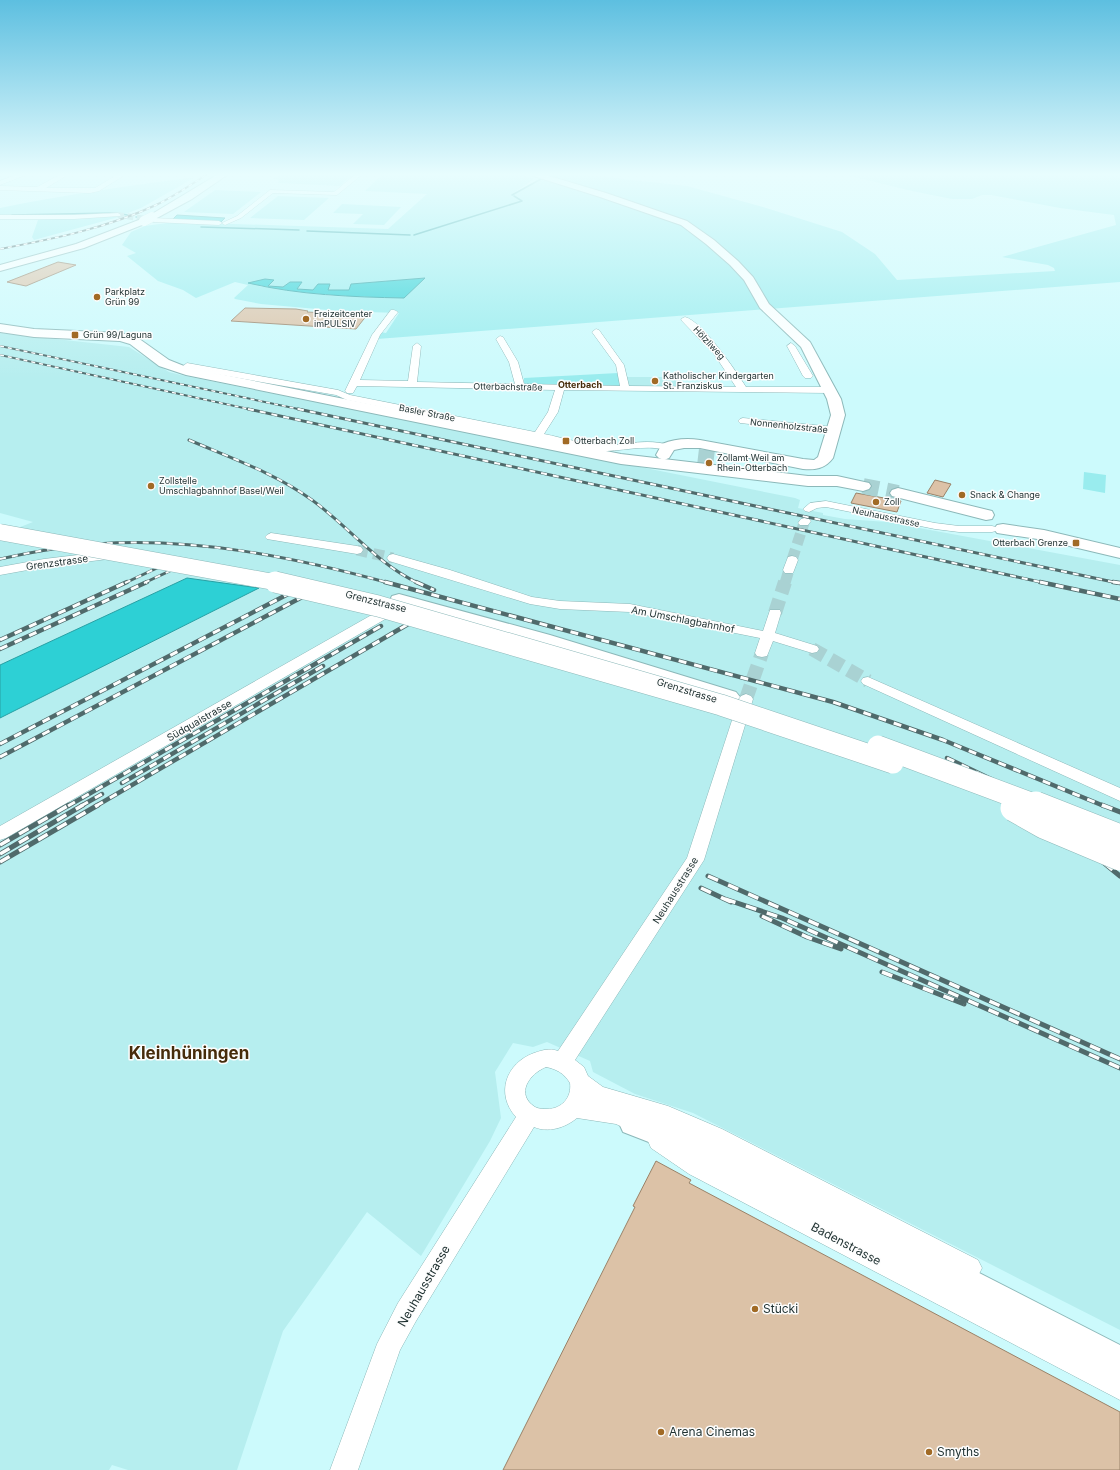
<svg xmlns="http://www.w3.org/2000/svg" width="1120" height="1470" font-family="Inter,sans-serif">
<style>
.built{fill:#b6eeef}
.green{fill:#99ecee;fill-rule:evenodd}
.water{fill:#2dd0d5;stroke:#28a0a4}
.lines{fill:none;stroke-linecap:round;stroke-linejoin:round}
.stream{stroke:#28a0a4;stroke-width:1.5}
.building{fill:#dcc2a7;stroke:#9a8268}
.street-tunnel-far2{stroke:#a9d2d3;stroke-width:6;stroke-dasharray:6 3.5;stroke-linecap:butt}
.street-tunnel-far1{stroke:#a9d2d3;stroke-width:11;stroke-dasharray:11 5.5;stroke-linecap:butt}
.street-tunnel{stroke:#a9d2d3;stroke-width:14;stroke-dasharray:14 7;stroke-linecap:butt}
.primary-tunnel{stroke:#a9d2d3;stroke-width:16;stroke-dasharray:16 8;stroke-linecap:butt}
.street-casing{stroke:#8cb8b9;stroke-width:1}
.secondary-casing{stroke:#8cb8b9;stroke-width:2}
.primary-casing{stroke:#8cb8b9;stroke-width:2}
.highway-casing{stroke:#8cb8b9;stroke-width:2}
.street{fill:#fff;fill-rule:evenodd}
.secondary{fill:#fff;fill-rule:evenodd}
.primary{fill:#fff;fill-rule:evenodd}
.highway{fill:#fff;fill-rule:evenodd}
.rail-far3-casing{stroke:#506a6b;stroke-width:2}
.rail-far2-casing{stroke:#506a6b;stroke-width:3}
.rail-far1-casing{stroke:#506a6b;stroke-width:4.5}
.rail-casing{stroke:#506a6b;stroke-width:5}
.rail-far3{stroke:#fdfdfd;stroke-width:1.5;stroke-dasharray:4;stroke-linecap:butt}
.rail-far2{stroke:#fdfdfd;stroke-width:2;stroke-dasharray:6;stroke-linecap:butt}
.rail-far1{stroke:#fdfdfd;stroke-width:3;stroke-dasharray:8;stroke-linecap:butt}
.rail{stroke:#fdfdfd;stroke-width:3.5;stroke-dasharray:11;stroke-linecap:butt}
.primary-bridge-casing{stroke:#8cb8b9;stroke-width:10;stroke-linecap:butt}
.highway-bridge-far2-casing{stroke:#8cb8b9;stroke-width:17;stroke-linecap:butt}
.highway-bridge-far1-casing{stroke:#8cb8b9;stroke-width:22;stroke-linecap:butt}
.highway-bridge-casing{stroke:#8cb8b9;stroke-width:28;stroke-linecap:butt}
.primary-bridge{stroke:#fff;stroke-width:10}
.highway-bridge-far2{stroke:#fff;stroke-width:16}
.highway-bridge-far1{stroke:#fff;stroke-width:21}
.highway-bridge{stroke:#fff;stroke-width:27}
.poi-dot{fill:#a16a25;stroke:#fdfdfd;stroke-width:1.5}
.labels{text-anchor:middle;stroke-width:3;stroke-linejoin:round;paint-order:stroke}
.far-poi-label{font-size:9px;fill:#1e3030;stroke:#fdfdfd;text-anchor:start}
.far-street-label{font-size:9px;fill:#1e3030;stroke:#fdfdfd}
.far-neighbourhood-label{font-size:9px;font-weight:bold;fill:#462c0b;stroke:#fdfdfd}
.street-label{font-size:10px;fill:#1e3030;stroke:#fdfdfd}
.near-street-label{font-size:12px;fill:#1e3030;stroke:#fdfdfd}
.near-poi-label{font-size:12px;fill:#1e3030;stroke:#fdfdfd;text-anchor:start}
.near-district-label{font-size:17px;font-weight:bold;fill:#462c0b;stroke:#fdfdfd}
</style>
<rect width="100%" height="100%" fill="#ccfafc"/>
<path class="built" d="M0,333L129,347L169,372L185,376L795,498L800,500L798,508L823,513V515L845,519L887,522L1120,565V1330L693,1113L635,1094L593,1072L590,1061L547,1042L533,1047L513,1043L495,1072L501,1118L490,1141L421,1256L367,1212L283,1331L237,1470H128L112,1465L109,1470H0V535L33,522L0,513Z
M627,377H681L684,388H632L628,386Z"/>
<path class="green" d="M281,173H354L340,186L278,183L279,180L273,179Z
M384,173H519L534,179L512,194L544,177L534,173H591L587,175L687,186L763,207L842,232L875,254L897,280L1055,271L1054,268L1048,265L1002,257L1116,225L1114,215L1060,208L991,195H982L972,199H952L912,191L838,173H1120V282L377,339L380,332L386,333L399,313L339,311L261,304L235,299L234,298L248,285L235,282L196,298L183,290L158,281L127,256L136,253L122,245L131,232L145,226L174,222L388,229L427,194L365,191ZM424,278L404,298L332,296L258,286L273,280L267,286L283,287L290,282H301L296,289L313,290L318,284H330L328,290H349L351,284Z
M189,178H194L141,208L115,218L34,240L32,237L38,220L111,216L116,214L77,216L0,217V208C63,195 126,186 189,178Z
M215,190L261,192L233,214L184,212Z
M278,196L329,198L304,220L250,218Z
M342,204L401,207L384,225L353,224L363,214L333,213Z
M618,373L621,386L527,385L524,384V378Z
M1084,472L1106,475L1105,493L1083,489Z"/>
<path class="water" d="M177,215L225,218L221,222L172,220Z
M425,278L404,298C352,297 299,295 248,283L265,279L274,280L268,286L283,287L290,282H302L297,289L313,290L318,284H330L328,290H349L351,284Z
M187,578L259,588L0,718V665Z"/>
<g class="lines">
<path class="stream" d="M512,195L541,179
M12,215L110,213L128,215
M136,217L146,218
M201,227L299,230
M307,231L410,235
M414,235L522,201L514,196"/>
</g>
<path class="building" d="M58,262L76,265L26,286L7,282Z
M245,308L296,309L308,311L307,312L367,315L356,329L231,321Z
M935,480L951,484L943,497L927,493Z
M856,493L901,501L897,512L851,503Z
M656,1161L691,1180L689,1183L1120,1412V1470H503L635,1207L633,1206Z"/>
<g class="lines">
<path class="street-tunnel-far2" d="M118,215L153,220"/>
<path class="street-tunnel-far1" d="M357,550L393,558
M792,560L804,523
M785,583L789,570"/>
<path class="street-tunnel" d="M775,613L785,582
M812,649L868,681
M746,699L762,653"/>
<path class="primary-tunnel" d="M698,457L723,460
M863,486L898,493"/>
<defs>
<path id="street" d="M21,173H31L0,185V181Z
M63,173H71L46,188H95L120,173H128L99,191L90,193L0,190V186L37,187Z
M357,173H364L337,195L273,193L241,218L225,225L222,223L219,225L153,222L150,220L153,218L219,221L222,223L237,216L270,190L334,192Z
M118,213L121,215L120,216L74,219H0V215H74Z
M391,310H394L398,312L380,335L360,380L408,381L413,346L417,343L421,346L417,382L515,384L509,362L496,339L500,336L503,337L518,362L524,384L620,386L616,365L592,332L596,329L599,330L624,365L629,386L736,387L714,354L682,321L681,319L685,317C702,321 736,371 746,387H830L835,390L830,393L564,390L558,412L544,434C564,438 585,445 606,445C631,445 643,438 671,445L672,447L667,450C643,444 621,452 597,451L347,400L336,395L187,369L183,366L187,363L338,390L350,395L535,432L548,412L555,390L357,386L353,393H347L345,391L372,335Z
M791,343L795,346L813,376L811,378H805L803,376L787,346Z
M743,418L834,427L839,430L834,433L740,423L738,421L740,419Z
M826,501L935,523L959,526H992L996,527L998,529L996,531L992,532H959L935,529L826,507L817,508L809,512L805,511L803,509L810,503Z
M805,518L809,519L811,521L808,525H800L798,523L801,519Z
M271,533L357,546L361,547L363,550L361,553L357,554L267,539L265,537L267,535Z
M112,551L116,552L118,555L116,558L44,567L0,575V567L44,559Z
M393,554L450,570L532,597L560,601L630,604L763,631L770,610H780L781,613L775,633L817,646L819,649L817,652L812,653L773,641L767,656L762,657L757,656L755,653L760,638L630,612L560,609L530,604L389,561L387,558L389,555Z
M792,556L796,557L798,560L793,573H785L783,570L788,557Z
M396,603L401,604L402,607L401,610L6,838L0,840V826L391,604Z
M868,677L1120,788V801L863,684L861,681L863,678Z
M746,694L751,696L753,699L704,860L575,1060L584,1067L588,1076L603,1087L668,1106L722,1129L978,1260L982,1268L978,1276L970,1280L962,1276L706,1143L665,1125L648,1120L650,1125L647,1132L639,1135L616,1124L577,1118C565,1128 548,1133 534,1127L416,1321L400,1350L358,1470H330L377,1344L398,1303L516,1117C495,1094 506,1063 534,1053C543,1050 549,1048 558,1051L687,858L739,699L741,696ZM546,1067C556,1069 564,1073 570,1083C572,1097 562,1109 547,1109C543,1109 539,1109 535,1107C515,1094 529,1074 546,1067Z
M659,1131L667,1134L705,1158L1120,1373V1400L689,1174L651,1148L648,1141L651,1134Z"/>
<path id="secondary" d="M524,173H539L606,193L687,221L714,240L738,261L753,277L769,304L810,342L841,399L845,415L833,458C825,469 815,470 803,469L700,448H684L674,450L669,458L664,460L659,458L656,455L662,444C674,439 687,438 700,440L803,459L814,460L818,457L831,415L827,399L801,347L760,308L744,280L730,265L706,244L681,225L600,197Z"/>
<path id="primary" d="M220,173H230L192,199L155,219L152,220L147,217Z
M144,218L147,219L149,221L147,223L84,248L0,271V265L76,244Z
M0,324L34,329L121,333L138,338L169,360L189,368L621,454L808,476H837L869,483L871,486L869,489L863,491L837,486H808L621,464L186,375L159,366L130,344L120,341L34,337L0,332Z
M898,488L992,511L994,515L992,519L986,520L892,496L890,493L892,490Z
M1003,524L1044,530L1120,548V558L1044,540L997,533L994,529L997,525Z"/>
<path id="highway" d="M399,594L550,635L736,692L740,697L736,702L729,704L722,702L536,643L392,604L390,600L392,596Z
M634,1106L699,1131L727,1144L1120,1345V1384L1107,1378L705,1166L677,1153L623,1132L618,1121L623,1110Z"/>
</defs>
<use href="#street" class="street-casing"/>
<use href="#secondary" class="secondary-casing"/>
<use href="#primary" class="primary-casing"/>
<use href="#highway" class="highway-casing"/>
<use href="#street" class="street"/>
<use href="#secondary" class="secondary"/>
<use href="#primary" class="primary"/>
<use href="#highway" class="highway"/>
<defs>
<path id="rail-far3" d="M0,249C53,239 107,228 156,205C175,196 192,184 209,173
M0,346L303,410
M0,355L253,410"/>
<path id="rail-far2" d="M248,409L1045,583
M298,409L1118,583
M189,440C231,458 275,473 312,500C348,526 377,564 418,583
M0,559C32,552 63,546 96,544C194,537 294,557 389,583
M125,583L157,568
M144,583L174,569"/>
<path id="rail-far1" d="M385,582L833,702L943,740L1104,806
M416,582L434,590
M1040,582L1120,599
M1113,582L1120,583
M0,640L127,582
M0,649L147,582
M0,744L292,592
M0,757L306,595
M947,758L991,779L1039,806
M122,783L323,666
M68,806L381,626
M81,806L102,794
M96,806L410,623"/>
<path id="rail" d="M1038,805L1120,856
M1102,805L1120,812
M1053,821L1120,876
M0,845L69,805
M0,854L83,805
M0,862L98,805
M708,876L1120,1059
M701,888L731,902
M725,899L782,918L1120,1068
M762,916L807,937L841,949
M882,972L964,1004"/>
</defs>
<use href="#rail-far3" class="rail-far3-casing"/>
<use href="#rail-far2" class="rail-far2-casing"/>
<use href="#rail-far1" class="rail-far1-casing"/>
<use href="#rail" class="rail-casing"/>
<use href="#rail-far3" class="rail-far3"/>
<use href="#rail-far2" class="rail-far2"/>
<use href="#rail-far1" class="rail-far1"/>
<use href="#rail" class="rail"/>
<defs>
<path id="primary-bridge" d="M144,221L152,217"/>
<path id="highway-bridge-far2" d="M0,532L279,583"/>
<path id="highway-bridge-far1" d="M275,582L378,606L721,705L893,763
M878,746L1039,806"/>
<path id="highway-bridge" d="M1036,805L1120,838
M1014,808L1044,825L1120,857"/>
</defs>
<use href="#primary-bridge" class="primary-bridge-casing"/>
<use href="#highway-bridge-far2" class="highway-bridge-far2-casing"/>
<use href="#highway-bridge-far1" class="highway-bridge-far1-casing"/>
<use href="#highway-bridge" class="highway-bridge-casing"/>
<use href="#primary-bridge" class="primary-bridge"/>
<use href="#highway-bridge-far2" class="highway-bridge-far2"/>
<use href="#highway-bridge-far1" class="highway-bridge-far1"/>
<use href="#highway-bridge" class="highway-bridge"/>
</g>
<linearGradient id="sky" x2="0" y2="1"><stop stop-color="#5dbfe0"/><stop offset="0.46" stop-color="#e8fdfe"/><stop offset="1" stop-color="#e8fdfe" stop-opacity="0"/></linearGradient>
<rect width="1120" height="379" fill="url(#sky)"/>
<g class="poi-dot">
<circle cx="97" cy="297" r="4"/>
<circle cx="306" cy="319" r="4"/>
<rect x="71" y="331" width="8" height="8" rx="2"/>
<circle cx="655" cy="381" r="4"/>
<rect x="562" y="437" width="8" height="8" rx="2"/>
<circle cx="709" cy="463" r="4"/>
<circle cx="151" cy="486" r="4"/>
<circle cx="962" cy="495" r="4"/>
<circle cx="876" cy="502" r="4"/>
<rect x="1072" y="539" width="8" height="8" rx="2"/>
<circle cx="755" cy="1309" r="4"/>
<circle cx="661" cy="1432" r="4"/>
<circle cx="929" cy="1452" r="4"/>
</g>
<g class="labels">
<g class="far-poi-label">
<text x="105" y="295">Parkplatz<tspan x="105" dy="10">Grün 99</tspan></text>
<text x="314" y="317">Freizeitcenter<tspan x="314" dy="10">imPULSIV</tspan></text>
<text x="83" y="338">Grün 99/Laguna</text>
<text x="663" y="379">Katholischer Kindergarten<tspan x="663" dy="10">St. Franziskus</tspan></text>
<text x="574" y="444">Otterbach Zoll</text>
<text x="717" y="461">Zollamt Weil am<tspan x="717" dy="10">Rhein-Otterbach</tspan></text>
<text x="159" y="484">Zollstelle<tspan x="159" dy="10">Umschlagbahnhof Basel/Weil</tspan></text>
<text x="970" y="498">Snack &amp; Change</text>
<text x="884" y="505">Zoll</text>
<text x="1068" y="546" text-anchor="end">Otterbach Grenze</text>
</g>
<g class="far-street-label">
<text transform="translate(709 343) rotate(47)" y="3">Hölzliweg</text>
<text transform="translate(508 387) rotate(1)" y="3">Otterbachstraße</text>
<text transform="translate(427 413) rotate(11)" y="3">Basler Straße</text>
<text transform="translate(789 426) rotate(6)" y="3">Nonnenholzstraße</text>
<text transform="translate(886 517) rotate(12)" y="3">Neuhausstrasse</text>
</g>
<g class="far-neighbourhood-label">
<text x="580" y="388">Otterbach</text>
</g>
<g class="street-label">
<text transform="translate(57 562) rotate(-8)" y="4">Grenzstrasse</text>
<text transform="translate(376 601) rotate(14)" y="4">Grenzstrasse</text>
<text transform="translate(683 619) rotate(11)" y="4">Am Umschlagbahnhof</text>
<text transform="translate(687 690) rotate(17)" y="4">Grenzstrasse</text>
<text transform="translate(199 720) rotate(-30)" y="4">Südquaistrasse</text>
<text transform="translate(675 890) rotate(-58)" y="4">Neuhausstrasse</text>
</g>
<g class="near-street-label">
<text transform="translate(846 1244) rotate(28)" y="4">Badenstrasse</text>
<text transform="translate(424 1286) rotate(-60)" y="4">Neuhausstrasse</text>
</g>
<g class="near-poi-label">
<text x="763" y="1313">Stücki</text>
<text x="669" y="1436">Arena Cinemas</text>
<text x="937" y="1456">Smyths</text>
</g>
<g class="near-district-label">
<text x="189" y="1059">Kleinhüningen</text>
</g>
</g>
</svg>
